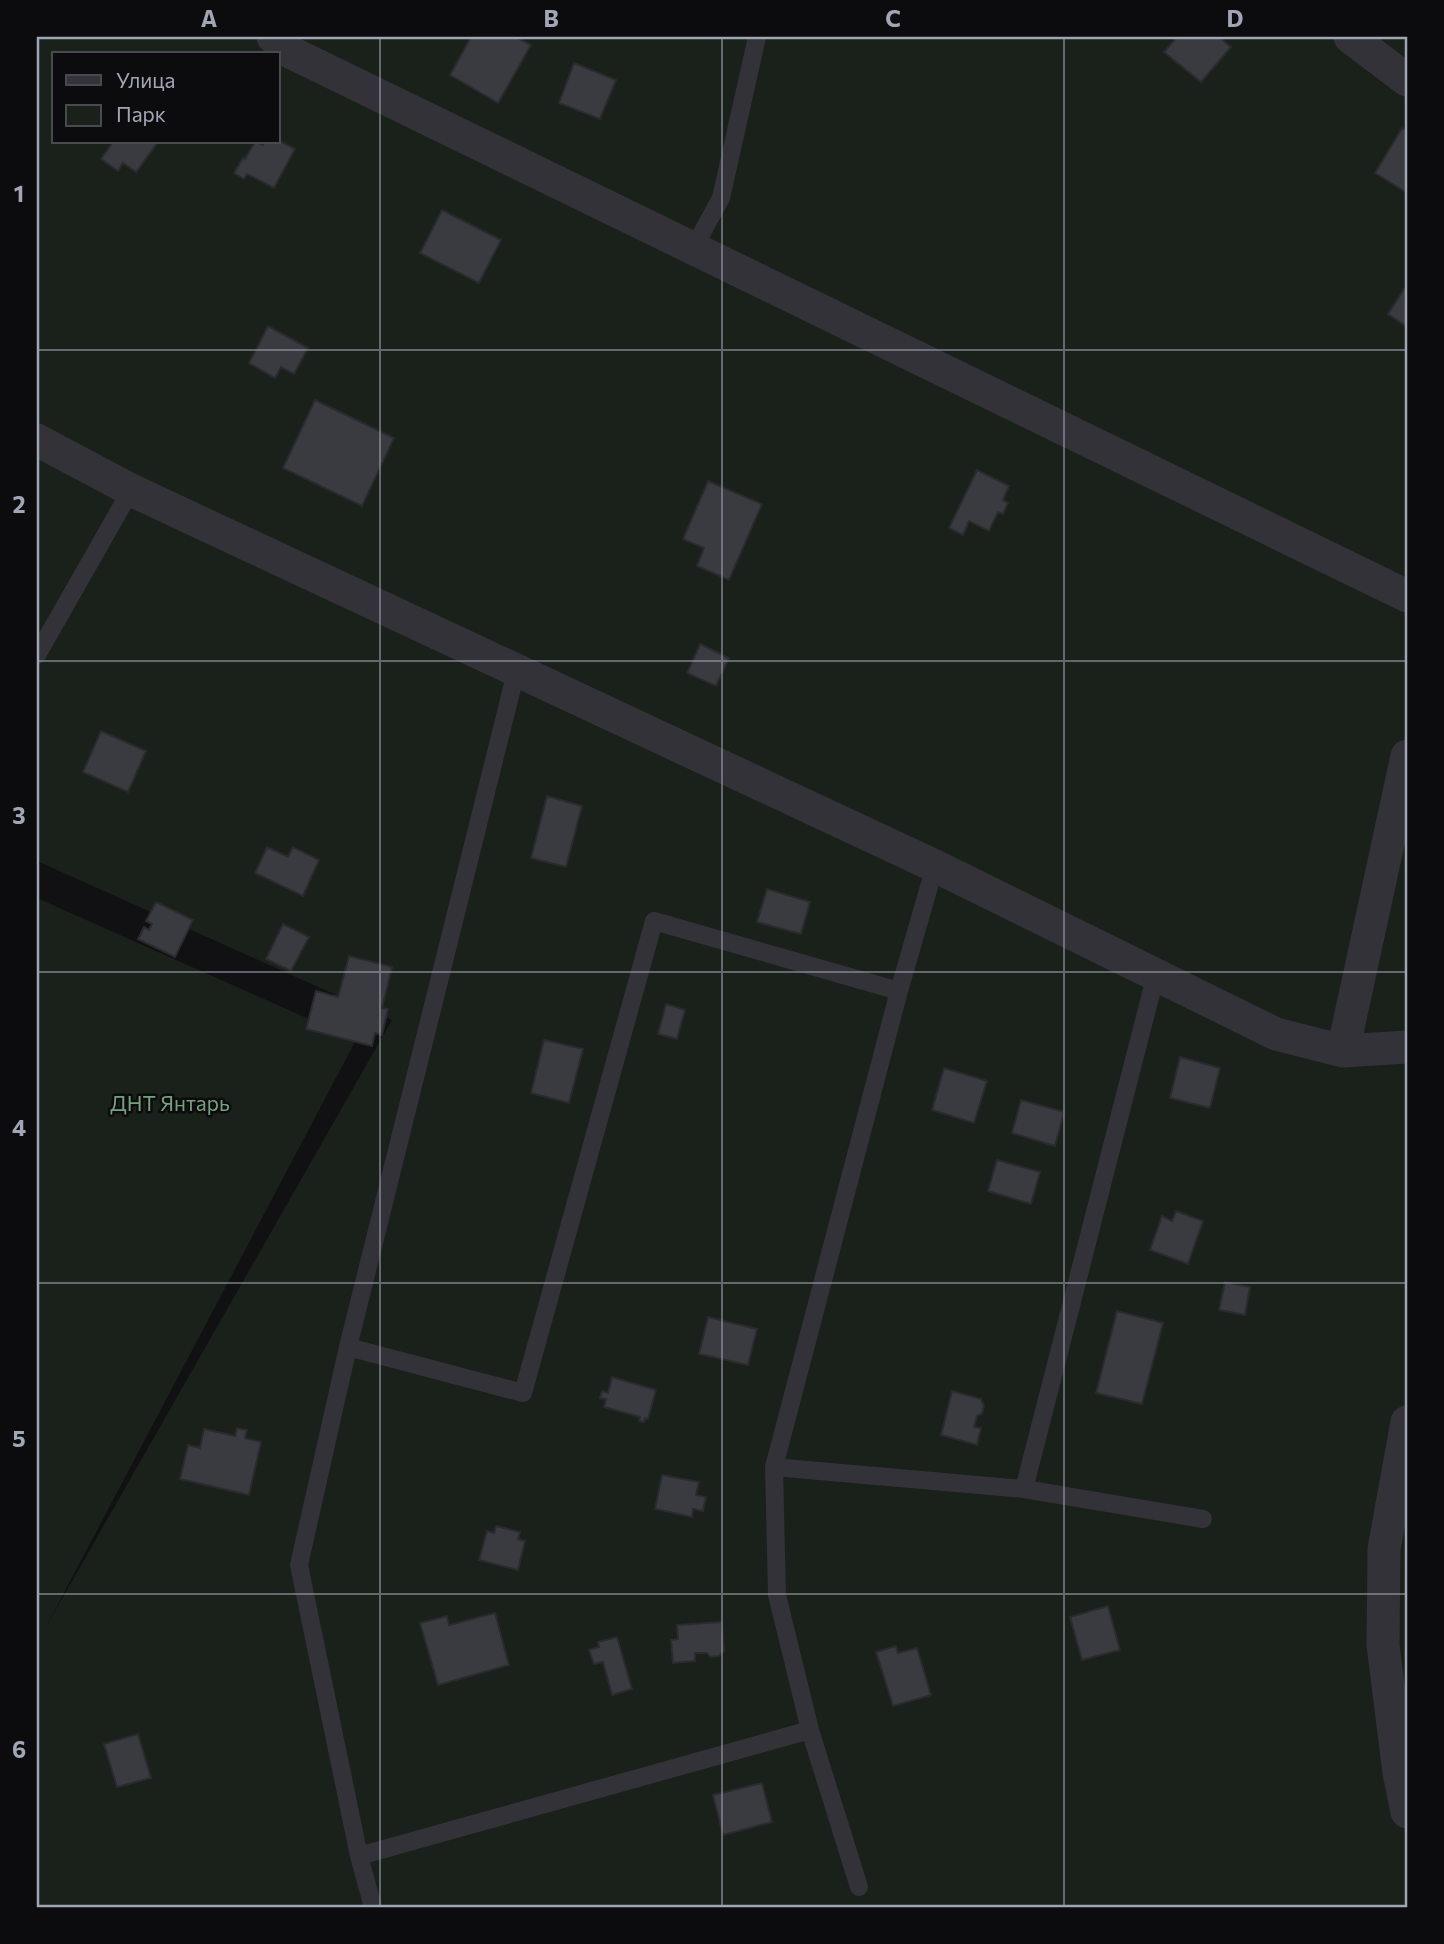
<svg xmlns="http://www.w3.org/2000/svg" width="1444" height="1944" font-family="Commissioner,sans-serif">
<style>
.green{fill:#19211a;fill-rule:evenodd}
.building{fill:#3a3b41;stroke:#2b2b2f;stroke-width:2}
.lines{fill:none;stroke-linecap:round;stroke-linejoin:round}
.service{stroke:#323238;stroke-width:18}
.minor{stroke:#323238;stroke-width:33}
.grid{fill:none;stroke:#a1a6b5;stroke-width:2;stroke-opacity:0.55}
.labels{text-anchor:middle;stroke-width:5;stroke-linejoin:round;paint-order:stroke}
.park-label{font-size:21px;fill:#76a27b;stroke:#0c0c0e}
.neatline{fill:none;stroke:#a1a6b5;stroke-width:2.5}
.grid-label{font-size:23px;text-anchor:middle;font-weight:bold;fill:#a1a6b5}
</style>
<rect width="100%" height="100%" fill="#111113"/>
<path class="green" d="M37,37H1407V1907H37V898L356,1040L47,1625L392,1020L37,861ZM54,54H278V142H54Z"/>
<path class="building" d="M471,37H516L531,45L498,103L450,75Z
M1177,37H1219L1231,47L1201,82L1164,52Z
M574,63L616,80L600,119L559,103Z
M1402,128L1407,131V193L1375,173Z
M278,140L295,149L274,188L247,174L244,179L234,173L243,158L245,159L255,142L263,145L265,142H278Z
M113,142H158L136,172L123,163L118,171L101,159Z
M442,210L501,240L479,283L420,253Z
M1404,289L1407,291V327L1388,314Z
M268,326L308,348L294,374L281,367L275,378L249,363Z
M315,400L394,438L362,506L283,468Z
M977,470L1009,486L1003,500L1008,503L1003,514L998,512L989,531L969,521L963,535L949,528Z
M708,481L762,504L729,580L697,566L704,548L683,539Z
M700,644L729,658L716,686L687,673Z
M101,731L146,751L128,792L83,772Z
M547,796L582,806L566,867L531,858Z
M267,847L288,857L293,847L319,860L303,896L255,873Z
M767,889L810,902L801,934L757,922Z
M156,902L193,920L175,957L138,939L144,927L149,930L152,924L146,921Z
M283,924L309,937L291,971L266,959Z
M349,956L392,967L382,1008L388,1009L382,1035L375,1033L372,1046L306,1029L316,991L338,997Z
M666,1004L685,1010L677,1039L658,1034Z
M544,1040L583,1049L569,1103L531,1093Z
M1180,1057L1220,1068L1210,1108L1170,1098Z
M944,1068L987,1081L974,1123L932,1110Z
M1021,1100L1064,1112L1055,1146L1012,1133Z
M997,1160L1040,1172L1031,1204L988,1191Z
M1176,1211L1203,1221L1188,1264L1150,1250L1162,1216L1172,1221Z
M1225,1282L1250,1287L1245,1315L1219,1310Z
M1117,1311L1163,1323L1142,1404L1096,1393Z
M708,1317L757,1329L748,1365L699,1354Z
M612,1377L656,1390L648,1419L645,1418L644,1422L639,1421L640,1417L604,1407L606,1399L600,1398L602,1391L608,1393Z
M952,1391L981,1399L984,1406L982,1414L977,1416L974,1427L981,1428L977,1445L941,1435Z
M237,1428L247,1430L245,1438L261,1442L249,1495L180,1479L188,1445L200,1448L204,1429L235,1436Z
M662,1475L699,1482L696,1495L706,1497L703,1511L693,1509L692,1517L655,1509Z
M496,1526L520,1532L518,1539L525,1541L518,1570L479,1560L487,1531L494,1533Z
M1108,1606L1120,1650L1082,1660L1070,1617Z
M495,1613L509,1665L438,1685L420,1623L447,1616L449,1625Z
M722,1622L724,1651L719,1656L710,1657L707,1653H695V1661L673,1663L671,1640L678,1639L677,1625Z
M617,1637L632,1689L612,1695L603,1662L594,1664L589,1650L599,1647L598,1642Z
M896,1646L898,1653L917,1648L931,1695L893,1706L876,1652Z
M138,1734L151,1778L117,1787L104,1744Z
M762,1783L772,1822L723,1835L713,1795Z"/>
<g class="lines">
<path class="service" d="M693,249L721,198L757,37
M37,655L131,490
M348,1347L523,1393L654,921L899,991
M774,1467L1024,1489L1203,1519
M1024,1489L1156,974
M359,1856L810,1730
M859,1887L810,1730L777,1595L774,1467L899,991L935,866
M373,1907L359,1856L299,1565L348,1347L516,672"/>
<path class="minor" d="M273,37L290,52L1407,596
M1350,37L1407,80
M37,440L131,490L935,866L1276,1034L1343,1051L1407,1047
M1343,1051L1407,756
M1407,1422L1384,1549L1383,1645L1399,1773L1407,1812"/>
</g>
<path class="grid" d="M380,37V1907M722,37V1907M1064,37V1907M37,350H1407M37,661H1407M37,972H1407M37,1283H1407M37,1594H1407"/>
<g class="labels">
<g class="park-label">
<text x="170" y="1111">ДНТ Янтарь</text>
</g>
</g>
<rect width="1444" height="1944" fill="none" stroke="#0c0c0e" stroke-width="77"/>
<rect x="52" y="52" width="228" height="91" fill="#0c0c0e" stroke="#484a51" stroke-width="2"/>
<rect x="66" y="75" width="35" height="10" fill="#323238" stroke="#484a51" stroke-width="2"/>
<text x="116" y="88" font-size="21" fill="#a1a6b5">Улица</text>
<rect x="66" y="105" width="35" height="21" fill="#19211a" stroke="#484a51" stroke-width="2"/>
<text x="116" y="122" font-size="21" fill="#a1a6b5">Парк</text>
<rect x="38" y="38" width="1368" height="1868" class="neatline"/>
<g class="grid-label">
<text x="209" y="27">A</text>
<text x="551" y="27">B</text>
<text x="893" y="27">C</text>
<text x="1235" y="27">D</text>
<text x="19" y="202">1</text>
<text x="19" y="513">2</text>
<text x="19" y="824">3</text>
<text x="19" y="1136">4</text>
<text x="19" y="1447">5</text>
<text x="19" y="1758">6</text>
</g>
</svg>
